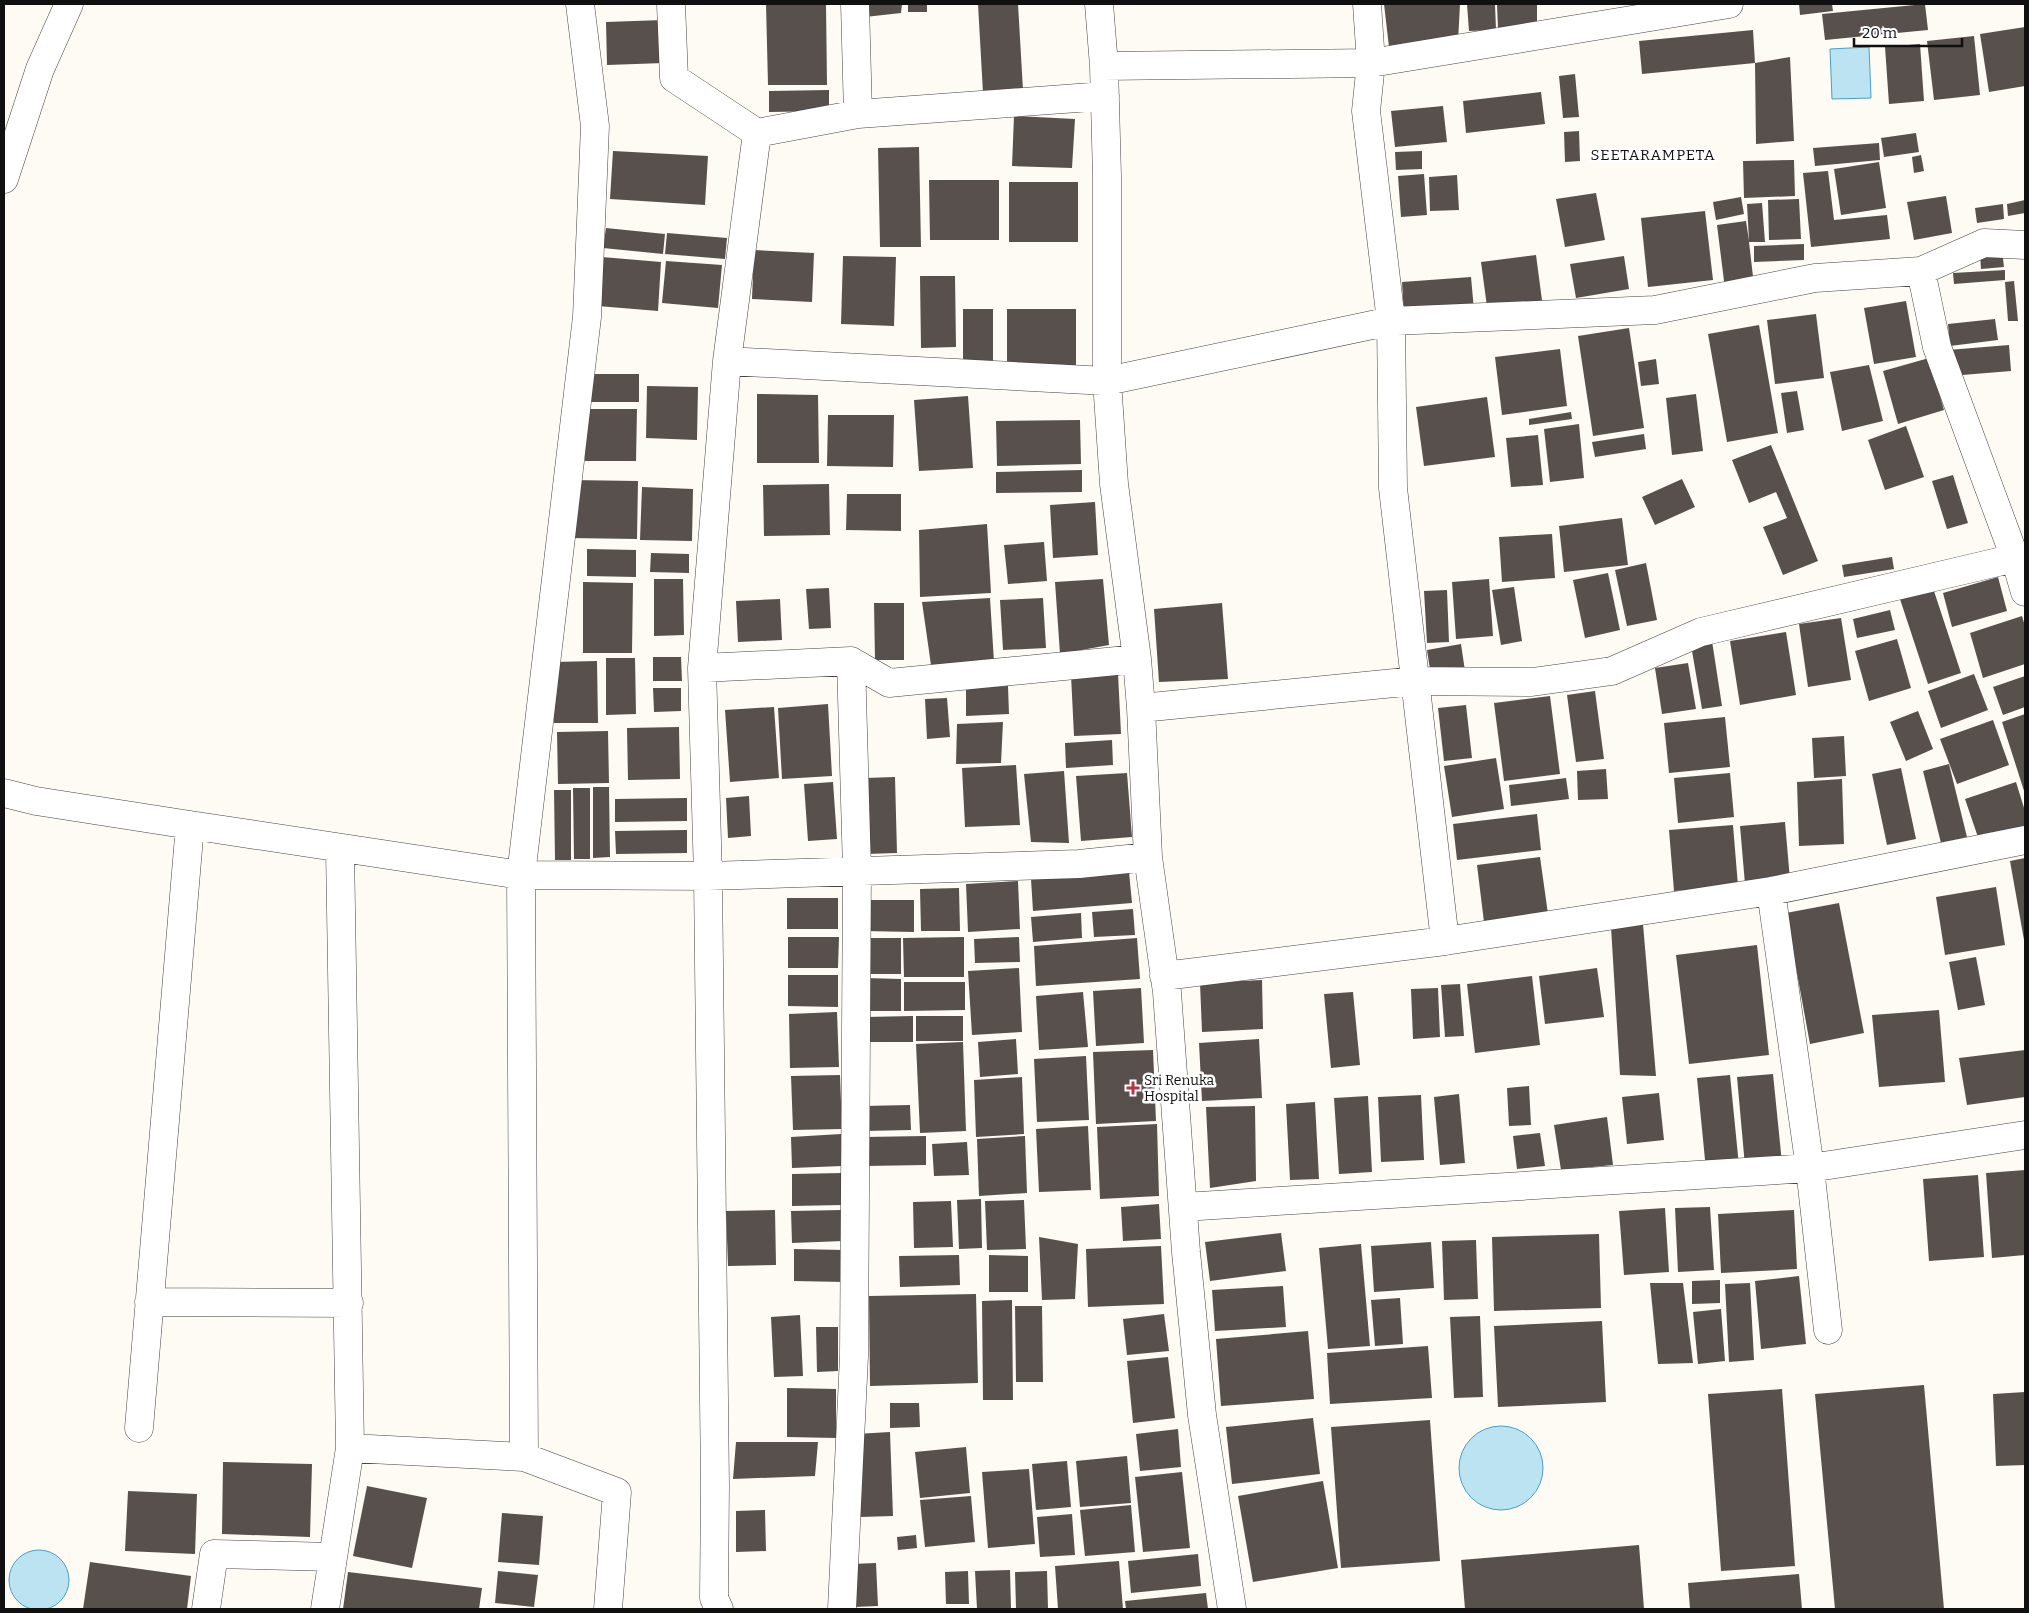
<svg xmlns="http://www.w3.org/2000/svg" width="2029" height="1613" font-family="Bitter,serif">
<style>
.water{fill:#bce3f2;stroke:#499fc3}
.building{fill:#58504d}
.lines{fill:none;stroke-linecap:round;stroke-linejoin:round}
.minor-casing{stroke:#434343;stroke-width:29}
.minor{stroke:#fff;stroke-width:28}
.poi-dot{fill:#b53247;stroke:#fff;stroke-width:2}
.labels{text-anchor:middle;stroke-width:5;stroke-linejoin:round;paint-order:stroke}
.poi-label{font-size:14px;fill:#101010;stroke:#fff;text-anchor:start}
.neighbourhood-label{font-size:15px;letter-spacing:1px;fill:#101010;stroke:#fff}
</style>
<rect width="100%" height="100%" fill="#fefbf4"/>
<path class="water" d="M1869,47L1871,98L1832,99L1830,49Z
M1459 1468a42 42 0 1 1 84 0a42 42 0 1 1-84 0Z
M9 1580a30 30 0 1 1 60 0a30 30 0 1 1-60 0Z"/>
<path class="building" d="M766,4H826L827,85H768Z
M865,4H902L901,13L865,17Z
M908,4H927V12H908Z
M978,4H1018L1023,90L983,93Z
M1384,4H1460L1458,42L1389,47Z
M1467,4H1495L1496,30L1469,31Z
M1497,4H1537V28L1498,29Z
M1799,4H1832L1833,11L1800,15Z
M1925,4L1928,30L1825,40L1822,14Z
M663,20L664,63L607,65L606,22Z
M2025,27V86L1989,92L1980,34Z
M1753,30L1755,63L1642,74L1639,41Z
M1974,36L1980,95L1934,100L1927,41Z
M1920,44L1924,101L1889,104L1885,47Z
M1790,57L1794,141L1756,144L1755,63Z
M1575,74L1579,117L1563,118L1559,76Z
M829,90V111L769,112V91Z
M1541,92L1545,124L1466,133L1463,101Z
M1443,106L1447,142L1395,147L1391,111Z
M1014,116L1075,119L1072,168L1012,166Z
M1579,131L1580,161L1565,162L1564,132Z
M1916,133L1919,152L1884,157L1881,138Z
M1879,143L1880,160L1815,166L1813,148Z
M919,147L921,247H880L878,148Z
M613,151L708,156L705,205L610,199Z
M1422,151V169L1396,170L1395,152Z
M1921,155L1924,171L1914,173L1912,157Z
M1794,160L1795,196L1744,198L1743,161Z
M1879,162L1886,208L1841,215L1834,169Z
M1828,171L1834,220L1887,215L1890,239L1811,247L1803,173Z
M1424,174L1427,215L1401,217L1398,176Z
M1457,175L1459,210L1430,211L1429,177Z
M929,180H999V240H930Z
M1009,182H1078V242H1009Z
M1596,193L1605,240L1565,247L1556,199Z
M1946,196L1952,233L1914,240L1907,202Z
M1741,197L1744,214L1716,220L1713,202Z
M1799,199L1801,239L1769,240L1768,200Z
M2025,200V213L2008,216L2007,204Z
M1762,203L1765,242H1749L1754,285L1725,289L1717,225L1746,221L1749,241L1747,204Z
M2003,204L2004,219L1977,223L1975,208Z
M1705,211L1713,280L1648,287L1641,218Z
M606,228L665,234L663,254L603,248Z
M667,233L727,238L725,259L665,254Z
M1804,244V260L1754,262V246Z
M754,250L814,253L812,302L752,299Z
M2002,250L2004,267L1981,269L1980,253Z
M1536,255L1543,308L1488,314L1481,262Z
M843,256L896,257L894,326L841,324Z
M1624,256L1629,289L1576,298L1570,264Z
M602,257L661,262L658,311L598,306Z
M666,261L722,265L718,308L662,303Z
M2005,270V280L1954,284L1953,273Z
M920,276H955L956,347L921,348Z
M1471,277L1474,310L1404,315L1402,282Z
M2014,281L2018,321H2008L2005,282Z
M1906,301L1916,357L1874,364L1864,308Z
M963,309H993V372H963Z
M1007,309H1076V369H1007Z
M1816,314L1824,378L1775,384L1767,320Z
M1995,319L1998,340L1950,346L1948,324Z
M1759,325L1778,433L1727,442L1708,334Z
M1629,328L1644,428L1593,436L1578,336Z
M2009,345L2011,371L1950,376L1948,350Z
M1560,349L1567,406L1502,415L1495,357Z
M1929,358L1944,410L1898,424L1883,371Z
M1656,359L1659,384L1641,386L1638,362Z
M1869,365L1883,421L1842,431L1830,372Z
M587,374H639V402H586Z
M647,386L698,387L697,440L646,438Z
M1797,391L1804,430L1787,433L1781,393Z
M757,394L818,395L819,463H757Z
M1696,394L1703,451L1672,455L1666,398Z
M968,396L973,468L919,471L914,400Z
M1487,397L1495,457L1424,466L1416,407Z
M585,409H637L636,461H585Z
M1571,412L1572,419L1529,425V419Z
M828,415H894L893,467L827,466Z
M1080,420L1081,464L997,466L996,421Z
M1579,424L1584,478L1550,482L1544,429Z
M1906,426L1924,477L1885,490L1868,440Z
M1644,434L1646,449L1595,457L1592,442Z
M1538,435L1543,485L1511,487L1506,438Z
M1771,445L1818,561L1783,575L1763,527L1787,518L1776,492L1749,503L1732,460Z
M1082,470V492L996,493V472Z
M1953,475L1968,523L1947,529L1932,481Z
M1682,479L1695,507L1655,525L1642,497Z
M570,480L638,481L637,539L569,538Z
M829,484L830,535L764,536L763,485Z
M642,487L693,489L692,541L640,540Z
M847,494H901V531L846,530Z
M1095,502L1098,555L1053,558L1050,505Z
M1622,518L1628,565L1564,572L1559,526Z
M987,524L991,593L920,597L919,530Z
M1552,534L1555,578L1502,582L1499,537Z
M1044,542L1047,581L1008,584L1004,545Z
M587,549L636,550V577L587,576Z
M651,553L689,554V573L650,572Z
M1892,557L1894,569L1844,577L1842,565Z
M1646,563L1657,620L1627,626L1615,570Z
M1608,573L1620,630L1585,638L1573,580Z
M1998,577L2007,611L1952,627L1943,593Z
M654,579H683L684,635L654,636Z
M1103,579L1109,645L1060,654L1055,582Z
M1489,579L1493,636L1456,639L1452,582Z
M583,582L633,583L632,653H583Z
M1932,585L1961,673L1928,684L1899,596Z
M1514,587L1522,641L1501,645L1492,590Z
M829,588L831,628L809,629L806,589Z
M1447,590L1449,642L1427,643L1424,591Z
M990,598L994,662L931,665L922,602Z
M1043,598L1046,648L1003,650L1000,600Z
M780,599L782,640L738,642L736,601Z
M874,603H904V660H875Z
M1222,603L1228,679L1159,682L1154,609Z
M1890,610L1895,630L1857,638L1853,619Z
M2022,616L2025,626V664L1983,678L1970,633Z
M1841,618L1851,680L1808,687L1799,624Z
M1786,632L1796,695L1740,705L1730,641Z
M1897,639L1911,688L1869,701L1855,651Z
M1712,641L1722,706L1702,709L1691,645Z
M1461,644L1465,671L1431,676L1427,650Z
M653,657H681L682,681H653Z
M606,658H635L636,714L606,715Z
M597,661L598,723H554L553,662Z
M1688,663L1696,709L1662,714L1655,668Z
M1118,673L1121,734L1074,736L1071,675Z
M1974,674L1988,710L1941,728L1928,691Z
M2025,676V707L2003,715L1993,687Z
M1008,686L1009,714L966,716V688Z
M653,688H681V711L654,712Z
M1595,691L1604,759L1576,762L1567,695Z
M1550,696L1560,774L1504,781L1494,703Z
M947,698L950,737L927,739L925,699Z
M828,704L832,776L782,779L778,708Z
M1466,705L1472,758L1444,761L1438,708Z
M774,707L779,778L730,782L725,710Z
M1918,711L1933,749L1906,761L1890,722Z
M2025,714V794L2002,722Z
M1725,717L1730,767L1669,773L1664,723Z
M1993,720L2009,765L1957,784L1940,739Z
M1003,722L1001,763L956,764L957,724Z
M679,727L680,779L628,780L627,728Z
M608,731L609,783L558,784L557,732Z
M1844,736L1846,776L1814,778L1812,738Z
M1112,740L1113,765L1066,768L1065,743Z
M1496,758L1504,809L1452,817L1444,766Z
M1949,764L1967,837L1941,843L1923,771Z
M1016,765L1020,825L965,827L962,768Z
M1901,768L1916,839L1887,845L1872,774Z
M1606,769L1608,799L1578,800L1577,771Z
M1064,771L1069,843L1031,842L1024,774Z
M1127,773L1132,837L1081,841L1076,776Z
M1730,773L1734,817L1678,823L1674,778Z
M895,777L897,853L866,854L865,778Z
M1566,778L1569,799L1511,806L1509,785Z
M1842,779L1844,844L1799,846L1797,782Z
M833,782L837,839L808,841L804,784Z
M2016,782L2025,811V831L1981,846L1965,799Z
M593,787H609L610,857L593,858Z
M573,788H590V859H574Z
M554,790H571V860H555Z
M749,796L751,836L728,838L726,798Z
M687,798V821L615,822V799Z
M1537,814L1541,850L1457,860L1453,824Z
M1785,822L1790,880L1745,884L1740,826Z
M1733,825L1738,886L1674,891L1669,830Z
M687,830V853L616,854L615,831Z
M1540,857L1548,914L1484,922L1477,865Z
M2025,858V940H2024L2010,861Z
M1129,872L1132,903L1033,911L1031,879Z
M1018,881L1020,929L968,932L966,884Z
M1996,887L2005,945L1945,955L1936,897Z
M959,888L960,931H921L920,889Z
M787,898H838V929H787Z
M863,900H914V932L863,931Z
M1839,903L1864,1033L1810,1044L1786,913Z
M1133,909L1135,935L1094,937L1092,912Z
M1081,913L1082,938L1033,942L1031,917Z
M1643,924L1656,1076L1620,1075L1611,927Z
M788,937H839L838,968H788Z
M964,937V977H904L903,938Z
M1019,937L1020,962L975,963L974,939Z
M865,938H901V974H865Z
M1137,938L1140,979L1036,986L1034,946Z
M1757,945L1769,1055L1689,1064L1676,955Z
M1976,957L1985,1005L1958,1010L1949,962Z
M1019,968L1022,1032L972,1035L968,971Z
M1597,968L1604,1017L1545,1024L1539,976Z
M788,975H838V1007L788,1006Z
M1532,976L1540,1045L1475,1053L1467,984Z
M865,978L901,979V1011H865Z
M1262,980L1263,1029L1202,1032L1200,983Z
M904,982H965V1010L904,1011Z
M1460,984L1464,1036L1445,1037L1441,985Z
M1141,988L1144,1043L1096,1046L1093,991Z
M1438,988L1440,1037L1413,1039L1411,989Z
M1083,992L1088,1047L1039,1050L1036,996Z
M1353,992L1360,1065L1331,1068L1324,994Z
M1939,1010L1945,1082L1879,1087L1872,1015Z
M837,1012L839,1067L790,1068L789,1014Z
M913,1016V1042H866L865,1017Z
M916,1016H963V1041H916Z
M1016,1039L1018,1074L980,1077L978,1042Z
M1259,1039L1262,1098L1202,1101L1199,1043Z
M963,1042L966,1131L920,1133L916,1044Z
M1153,1050L1156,1121L1096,1124L1093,1052Z
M2025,1050V1097L1967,1105L1959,1058Z
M1086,1056L1089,1120L1037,1122L1034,1059Z
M1773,1074L1782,1163L1745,1166L1737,1077Z
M840,1075L842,1129L793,1130L791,1076Z
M1730,1075L1739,1166L1706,1170L1697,1078Z
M1022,1077L1024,1134L976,1137L974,1080Z
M1529,1086L1531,1125L1509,1126L1507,1088Z
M1659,1093L1664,1140L1627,1144L1622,1097Z
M1459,1094L1465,1163L1440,1165L1434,1097Z
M1421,1095L1424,1160L1381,1162L1378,1097Z
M1368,1096L1372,1172L1339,1174L1334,1098Z
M1315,1102L1319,1179L1290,1180L1286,1104Z
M910,1105L911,1130L864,1131L863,1106Z
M1255,1106L1256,1181L1210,1188L1206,1107Z
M1607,1117L1613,1165L1561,1170L1554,1125Z
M1157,1124L1159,1196L1100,1199L1097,1127Z
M1088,1126L1091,1190L1039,1192L1036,1129Z
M1540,1133L1545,1166L1517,1169L1513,1136Z
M841,1134L842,1166L792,1168L791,1137Z
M926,1136V1165L865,1166L864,1137Z
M1025,1136L1027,1193L979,1196L977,1139Z
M967,1142L969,1175L934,1176L932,1144Z
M2025,1170V1255L1992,1258L1986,1173Z
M842,1173L843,1205L792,1206V1174Z
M1978,1175L1984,1257L1929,1261L1923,1179Z
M981,1199L982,1248L959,1249L957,1200Z
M1024,1200L1026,1249L987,1250L985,1201Z
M951,1201L953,1247L914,1248L913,1202Z
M1159,1204L1161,1239L1123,1241L1121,1207Z
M1710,1207L1714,1270L1678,1272L1675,1208Z
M1665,1208L1669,1272L1624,1275L1619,1211Z
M775,1210L776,1265L728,1266L726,1211Z
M842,1210L843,1241L792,1243L791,1211Z
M1794,1210L1797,1269L1721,1273L1718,1214Z
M1281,1233L1286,1271L1210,1281L1205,1242Z
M1599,1234L1601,1308L1494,1311L1492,1237Z
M1039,1237L1078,1244L1075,1299L1042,1300Z
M1476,1240L1478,1299L1444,1300L1442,1241Z
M1431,1242L1434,1288L1374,1292L1371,1246Z
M1361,1244L1370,1346L1328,1349L1319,1248Z
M1161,1246L1164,1304L1088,1307L1086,1249Z
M794,1249L844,1250V1282L794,1281Z
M959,1255L960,1285L900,1287L899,1256Z
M989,1255L1028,1256V1292H989Z
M1799,1276L1806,1344L1761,1349L1755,1281Z
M1720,1280V1303L1692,1304V1281Z
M1650,1283H1683L1693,1363L1658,1364Z
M1750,1283L1754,1360L1729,1362L1725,1284Z
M1283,1286L1286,1327L1215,1331L1212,1290Z
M976,1294L978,1383L870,1386L869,1296Z
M1400,1298L1403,1344L1375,1346L1371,1300Z
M1012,1300L1013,1400H983L982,1301Z
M1015,1306H1042L1043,1382H1016Z
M1721,1309L1725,1361L1698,1364L1693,1312Z
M1164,1314L1169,1351L1127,1355L1123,1319Z
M800,1315L803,1376L774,1377L771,1317Z
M1480,1316L1483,1397L1454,1398L1450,1317Z
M1602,1321L1606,1402L1498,1407L1494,1326Z
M816,1327H838V1371L817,1372Z
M1308,1331L1314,1399L1221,1406L1216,1339Z
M1428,1346L1432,1398L1330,1404L1327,1353Z
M1168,1357L1175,1418L1133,1423L1127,1361Z
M1924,1385L1944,1609H1835L1815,1394Z
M787,1388L836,1389V1438L787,1437Z
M1782,1389L1795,1566L1721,1571L1708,1394Z
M2025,1392V1465L1996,1466L1993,1394Z
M890,1403H919L920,1427L890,1428Z
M1313,1418L1320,1474L1232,1484L1226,1427Z
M1430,1420L1440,1561L1341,1568L1331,1427Z
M1178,1429L1181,1467L1140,1471L1136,1434Z
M890,1432L893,1516L860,1517L856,1434Z
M736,1442H818L815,1476L733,1479Z
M966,1447L970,1493L920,1498L915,1452Z
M1127,1456L1131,1503L1080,1507L1076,1461Z
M1067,1461L1071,1507L1036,1510L1032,1464Z
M223,1462L312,1464L310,1537L222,1534Z
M1029,1469L1035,1544L988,1548L982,1472Z
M1182,1472L1190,1548L1143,1552L1135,1477Z
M1323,1481L1338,1568L1253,1582L1238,1496Z
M367,1486L427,1498L412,1568L353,1556Z
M128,1491L197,1494L195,1554L125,1551Z
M971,1496L975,1542L925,1547L920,1500Z
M1131,1505L1135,1552L1085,1556L1080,1510Z
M765,1510L766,1551L736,1552V1511Z
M502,1513L543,1516L539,1565L498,1562Z
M1072,1514L1075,1555L1040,1557L1037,1517Z
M916,1535L917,1548L898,1550L897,1537Z
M1639,1545L1644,1609H1465L1461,1560Z
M1198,1554L1201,1586L1131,1593L1128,1561Z
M1119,1561L1123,1609H1058L1055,1566Z
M90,1562L191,1576L187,1609H83Z
M876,1563L878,1606L854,1607L851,1564Z
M1010,1570L1011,1609H977L975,1571Z
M498,1571L538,1575L534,1607L495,1603Z
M968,1571L969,1604H946L945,1572Z
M1047,1571L1048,1609H1016L1015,1572Z
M348,1572L482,1588L479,1609H343Z
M1799,1574L1802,1609H1690L1688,1583Z
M1206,1593L1208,1609H1126L1125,1601Z"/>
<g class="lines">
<defs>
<path id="minor" d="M671,4L674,78L757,133L858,114L1105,96
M855,4L858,114
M1099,4L1104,66L1107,176V381L1114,484L1137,659L1141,708L1148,857L1167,992L1186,1252L1202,1415L1232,1609
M1104,66L1371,63L1729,4
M4,179L40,69L69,4
M1921,271L1937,347L2015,558L2025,592
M727,361L1107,381L1391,321L1655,310L1815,278L1921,271L1984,243L2025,245
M702,668L851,661L889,683L1137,659
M1141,708L1415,681L1532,682L1612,671L1701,632L2015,558
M4,793L36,801L190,825
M1771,891L1810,1168L1828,1330
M1445,941L1771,891L2025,840
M1164,976L1445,941L1393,488L1391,321L1366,111L1371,63L1367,4
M1183,1207L1810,1168L2025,1135
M149,1302L349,1303
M139,1428L190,825L521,875L708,876L1079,864L1148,857
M350,1448L524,1457L617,1492L608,1609
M524,1457L521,875L587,317L595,126L580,4
M206,1609L214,1554L333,1557
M325,1609L350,1448L340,849
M719,1609L714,1598L715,1486L708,876L702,668L727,361L757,133
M842,1609L854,1356L857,870L851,661"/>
</defs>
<use href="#minor" class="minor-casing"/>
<use href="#minor" class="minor"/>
</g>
<path class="poi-dot" d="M1130.5 1080.5h5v5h5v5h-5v5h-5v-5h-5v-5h5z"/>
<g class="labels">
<g class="poi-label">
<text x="1144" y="1085">Sri Renuka<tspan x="1144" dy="16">Hospital</tspan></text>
</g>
<g class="neighbourhood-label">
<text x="1653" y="160">SEETARAMPETA</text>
</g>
</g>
<rect width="2029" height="1613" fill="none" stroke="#101010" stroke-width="10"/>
<path d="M1854 38v8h108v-8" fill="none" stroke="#101010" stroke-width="2.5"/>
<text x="1862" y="38" font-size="15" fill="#101010" stroke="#ffffff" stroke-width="4" paint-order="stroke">20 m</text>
</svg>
